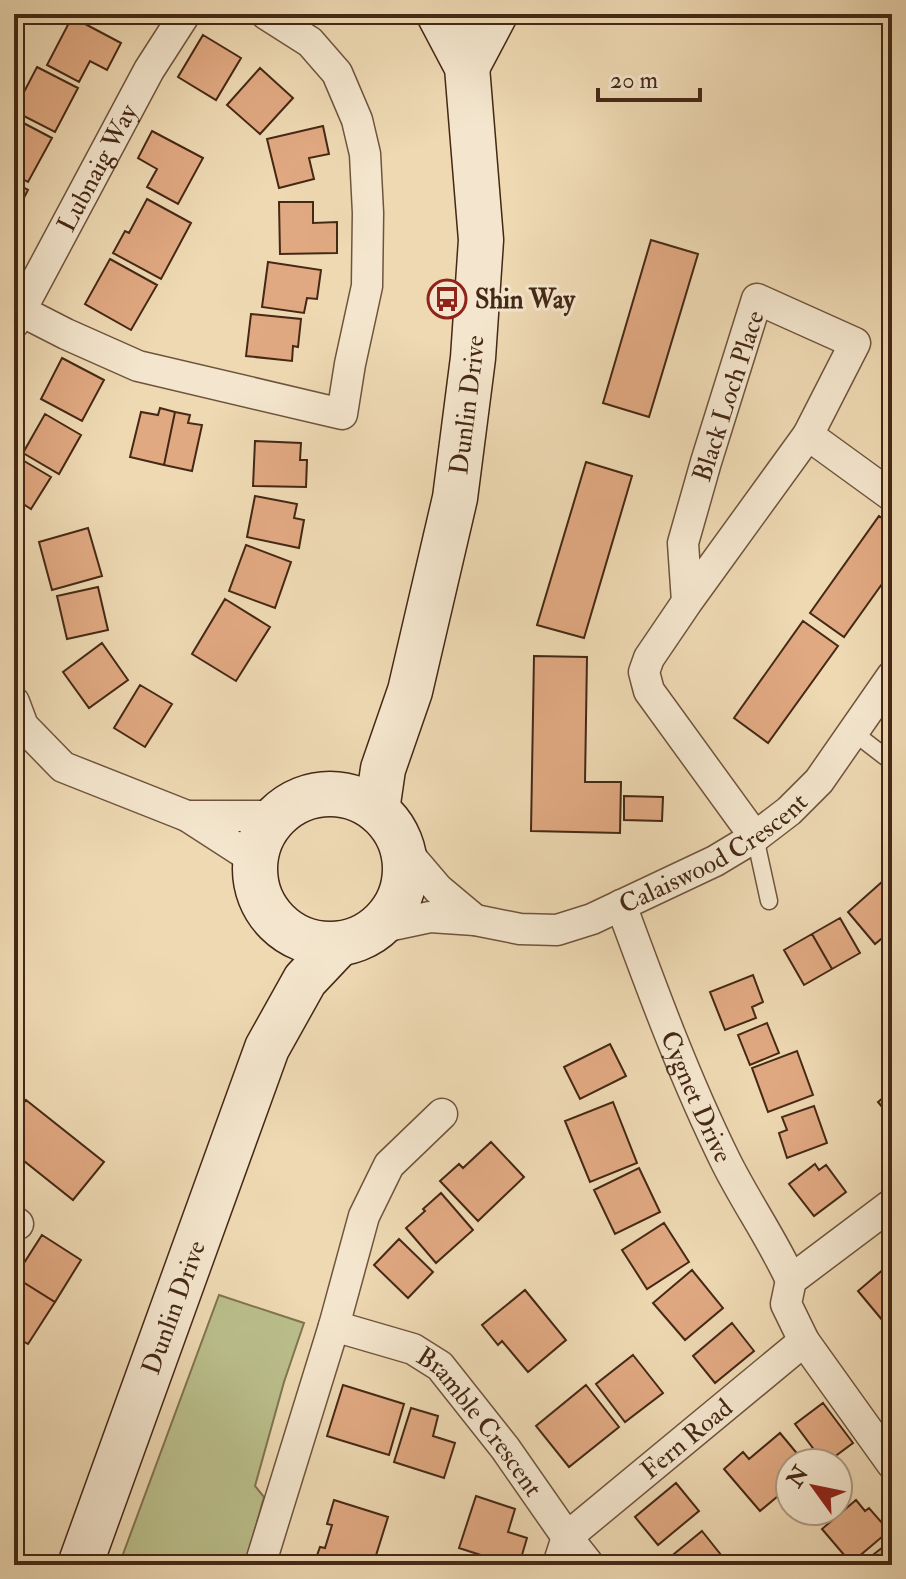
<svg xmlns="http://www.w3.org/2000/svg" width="906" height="1579" font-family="'IM FELL Double Pica',serif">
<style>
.green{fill:#babf8b;stroke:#807450;stroke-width:2}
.building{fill:#e1a982;stroke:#452815;stroke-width:2}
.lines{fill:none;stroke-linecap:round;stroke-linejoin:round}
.lane-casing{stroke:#6f543c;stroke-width:19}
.street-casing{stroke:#6f543c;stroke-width:33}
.secondary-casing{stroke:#452815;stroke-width:47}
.lane{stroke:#f4e6ce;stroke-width:16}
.street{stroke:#f4e6ce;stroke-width:30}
.secondary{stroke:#f4e6ce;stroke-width:44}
.labels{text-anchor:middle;stroke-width:6;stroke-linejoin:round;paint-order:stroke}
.street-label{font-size:26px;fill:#452815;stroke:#f4e6ce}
.poi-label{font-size:26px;font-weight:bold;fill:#452815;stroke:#f4e6ce;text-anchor:start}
</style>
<rect width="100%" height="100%" fill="#eed9b3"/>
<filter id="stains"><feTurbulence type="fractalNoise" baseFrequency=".0025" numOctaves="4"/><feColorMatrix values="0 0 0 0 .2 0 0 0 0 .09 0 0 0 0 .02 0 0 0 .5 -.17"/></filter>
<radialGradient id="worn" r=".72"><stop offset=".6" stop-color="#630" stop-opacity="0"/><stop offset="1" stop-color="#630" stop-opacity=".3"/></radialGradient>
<path class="green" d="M219,1295L304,1323L284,1382L255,1486L264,1497L245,1565H119Z"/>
<path class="building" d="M72,17L121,43L107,70L90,61L79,82L47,65Z
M203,35L241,58L216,100L178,77Z
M37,67L78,88L55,132L14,111Z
M260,68L293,98L260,134L227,105Z
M14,118L52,138L28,182L14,174Z
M323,126L329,154L309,158L314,179L279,188L267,139Z
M152,131L203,158L178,204L147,187L157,169L138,158Z
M14,182L28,190L14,217Z
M147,199L191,223L161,279L113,253L125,231L129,233Z
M279,202H313V223L337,222V253L280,254Z
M651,240L698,254L649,417L603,403Z
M110,259L157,285L131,330L85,304Z
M268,262L321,270L317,299L307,298L304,313L262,307Z
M251,314L301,319L298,347L293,346L292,361L246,356Z
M62,358L104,380L82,421L41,399Z
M160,408L175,412L164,465L130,457L141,412L158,415Z
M175,412L190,415L188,423L202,425L192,471L164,465Z
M45,414L81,435L59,474L23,453Z
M255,441L301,443L300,460H307L306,487L253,486Z
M14,455L51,477L31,509L14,498Z
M586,462L632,476L584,638L537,625Z
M255,496L297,504L294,518L304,520L299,548L247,537Z
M879,516L892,525V570L844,637L810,613Z
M88,528L102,576L52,590L39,542Z
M246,545L291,562L275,608L229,591Z
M98,587L108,630L67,639L57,596Z
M225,599L270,627L236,681L192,654Z
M803,621L838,646L768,743L734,718Z
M102,643L128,680L89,708L63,672Z
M534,656L587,657L585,782H621L620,833L531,831Z
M140,685L172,704L145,747L114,728Z
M624,796L663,797L662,821L624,820Z
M883,881L892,892V930L875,944L848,912Z
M840,918L860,953L832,969L812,934Z
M812,934L832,969L804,985L784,950Z
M753,975L763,1002L752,1007L756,1018L725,1030L710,992Z
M767,1023L779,1053L750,1065L738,1035Z
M610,1044L626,1076L580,1099L564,1067Z
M797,1051L813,1095L768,1112L752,1068Z
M892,1090V1119L878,1102Z
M26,1100L104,1162L73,1200L14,1153V1114Z
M613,1102L637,1163L590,1182L565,1121Z
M814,1106L827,1143L787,1158L779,1133L787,1130L782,1117Z
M491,1142L524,1177L478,1221L440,1181L459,1164L463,1168Z
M815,1164L819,1170L826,1165L846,1192L814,1216L789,1184Z
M639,1168L660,1212L615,1234L594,1190Z
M441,1193L473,1230L436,1263L406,1228L425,1211L423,1209Z
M664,1223L689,1262L647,1289L622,1250Z
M42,1235L81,1260L55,1302L15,1277Z
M399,1239L433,1272L408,1298L374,1265Z
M892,1262V1314L883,1321L858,1291Z
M692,1270L723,1308L685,1340L653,1303Z
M15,1277L55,1302L28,1344L14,1336Z
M525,1290L566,1340L528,1372L502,1341L498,1345L482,1325Z
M732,1323L754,1351L715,1383L693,1356Z
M633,1355L663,1393L625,1422L596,1384Z
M343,1385L404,1404L389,1455L327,1436Z
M586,1385L619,1427L569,1467L536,1426Z
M823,1403L853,1443L826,1463H824L795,1424Z
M411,1408L438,1416L433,1436L455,1443L444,1478L394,1462Z
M780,1433L805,1463H790V1486L760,1511L724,1469L743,1452L749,1459Z
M676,1483L699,1511L658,1545L635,1517Z
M476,1496L515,1509L508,1532L527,1538L519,1565H512L459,1548Z
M334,1500L388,1517L373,1565H327L315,1561L320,1547L325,1548L332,1525L327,1524Z
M856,1500L865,1511L869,1508L889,1531L851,1563L822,1529Z
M702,1531L729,1565H665L663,1563Z
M892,1540V1565H860Z
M464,1557L490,1565H462Z"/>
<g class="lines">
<defs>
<path id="lane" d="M853,732L892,762
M755,837L769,901"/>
<g id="street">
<path d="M21,311L66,334L138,366L342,414L350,364L367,286L368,213L365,154L357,120L337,73L310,42L266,14"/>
<path id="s1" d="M14,323L149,70L185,14"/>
<path d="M808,435L892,496"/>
<path d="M687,602L808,435L855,343L757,299L706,462L683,543L687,602L649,658L644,672L649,691L755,837"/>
<path d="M14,702L23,726L63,767L187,816L255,860"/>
<path d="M187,816H276"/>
<path d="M403,848L438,889L475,920"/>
<path id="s2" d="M621,905C653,992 685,1079 726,1162C746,1202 772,1239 791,1280"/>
<path id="s3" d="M378,928L430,917L475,920L520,929L557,930L592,919L715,861L755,837L789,811L819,781L892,676"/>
<path d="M892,1204L791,1280L786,1304L804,1341L892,1464"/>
<path d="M14,1221L18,1224"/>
<path id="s4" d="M334,1326L413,1349L440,1366L505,1448L567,1537L589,1565"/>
<path d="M260,1565L334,1326L364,1216L389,1165L442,1114"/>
<path id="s5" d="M558,1565L567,1537L804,1341"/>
</g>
<g id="secondary">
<path d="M467,67L495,14"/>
<circle cx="330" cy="869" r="75"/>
<path id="s6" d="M377,810L383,769L410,691L455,498L473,358L481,240L467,67L439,14"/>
<path id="s7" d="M80,1565L267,1048L305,980L339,944"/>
</g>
</defs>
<use href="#lane" class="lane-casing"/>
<use href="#street" class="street-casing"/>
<use href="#secondary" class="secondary-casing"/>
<use href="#lane" class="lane"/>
<use href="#street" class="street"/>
<use href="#secondary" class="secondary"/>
</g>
<defs>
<symbol id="bus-ring" viewBox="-11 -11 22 22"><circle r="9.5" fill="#f4e6ce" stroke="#8f2418" stroke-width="1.5"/><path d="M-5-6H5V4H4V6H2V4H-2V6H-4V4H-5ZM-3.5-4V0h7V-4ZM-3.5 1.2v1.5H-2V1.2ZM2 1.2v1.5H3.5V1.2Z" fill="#8f2418"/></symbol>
</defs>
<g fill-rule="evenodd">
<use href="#bus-ring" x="425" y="277" width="44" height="44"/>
</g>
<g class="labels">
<g class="street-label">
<text dy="9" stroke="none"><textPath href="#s1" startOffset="176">Lubnaig Way</textPath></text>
<text transform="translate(728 396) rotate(-72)" y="9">Black Loch Place</text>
<text dy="9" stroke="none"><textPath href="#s6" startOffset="416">Dunlin Drive</textPath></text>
<text dy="9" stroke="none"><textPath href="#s3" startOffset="356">Calaiswood Crescent</textPath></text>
<text dy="9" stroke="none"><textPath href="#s2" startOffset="206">Cygnet Drive</textPath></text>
<text dy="9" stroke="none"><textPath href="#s7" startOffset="274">Dunlin Drive</textPath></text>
<text dy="9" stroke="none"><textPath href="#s4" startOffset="182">Bramble Crescent</textPath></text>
<text dy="9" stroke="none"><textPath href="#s5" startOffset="184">Fern Road</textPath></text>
</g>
<g class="poi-label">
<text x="475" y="308">Shin Way</text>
</g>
</g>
<rect width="906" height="1579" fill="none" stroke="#eed9b3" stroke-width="48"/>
<rect x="16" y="16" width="874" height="1547" fill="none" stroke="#452815" stroke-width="4"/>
<rect x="24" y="24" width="858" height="1531" fill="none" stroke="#452815" stroke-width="2"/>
<g transform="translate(814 1487) rotate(303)"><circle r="38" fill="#f4e6ce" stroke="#ae9a84" stroke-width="2"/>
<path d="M0-6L14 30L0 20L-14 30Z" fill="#8f2418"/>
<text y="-12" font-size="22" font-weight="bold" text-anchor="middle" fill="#452815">N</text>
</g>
<path d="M598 88v12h102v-12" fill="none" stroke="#452815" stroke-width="4"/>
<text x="610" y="88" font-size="24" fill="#452815" stroke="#f4e6ce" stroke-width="6" paint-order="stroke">20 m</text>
<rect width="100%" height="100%" filter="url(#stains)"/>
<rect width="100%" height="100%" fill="url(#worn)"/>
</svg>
